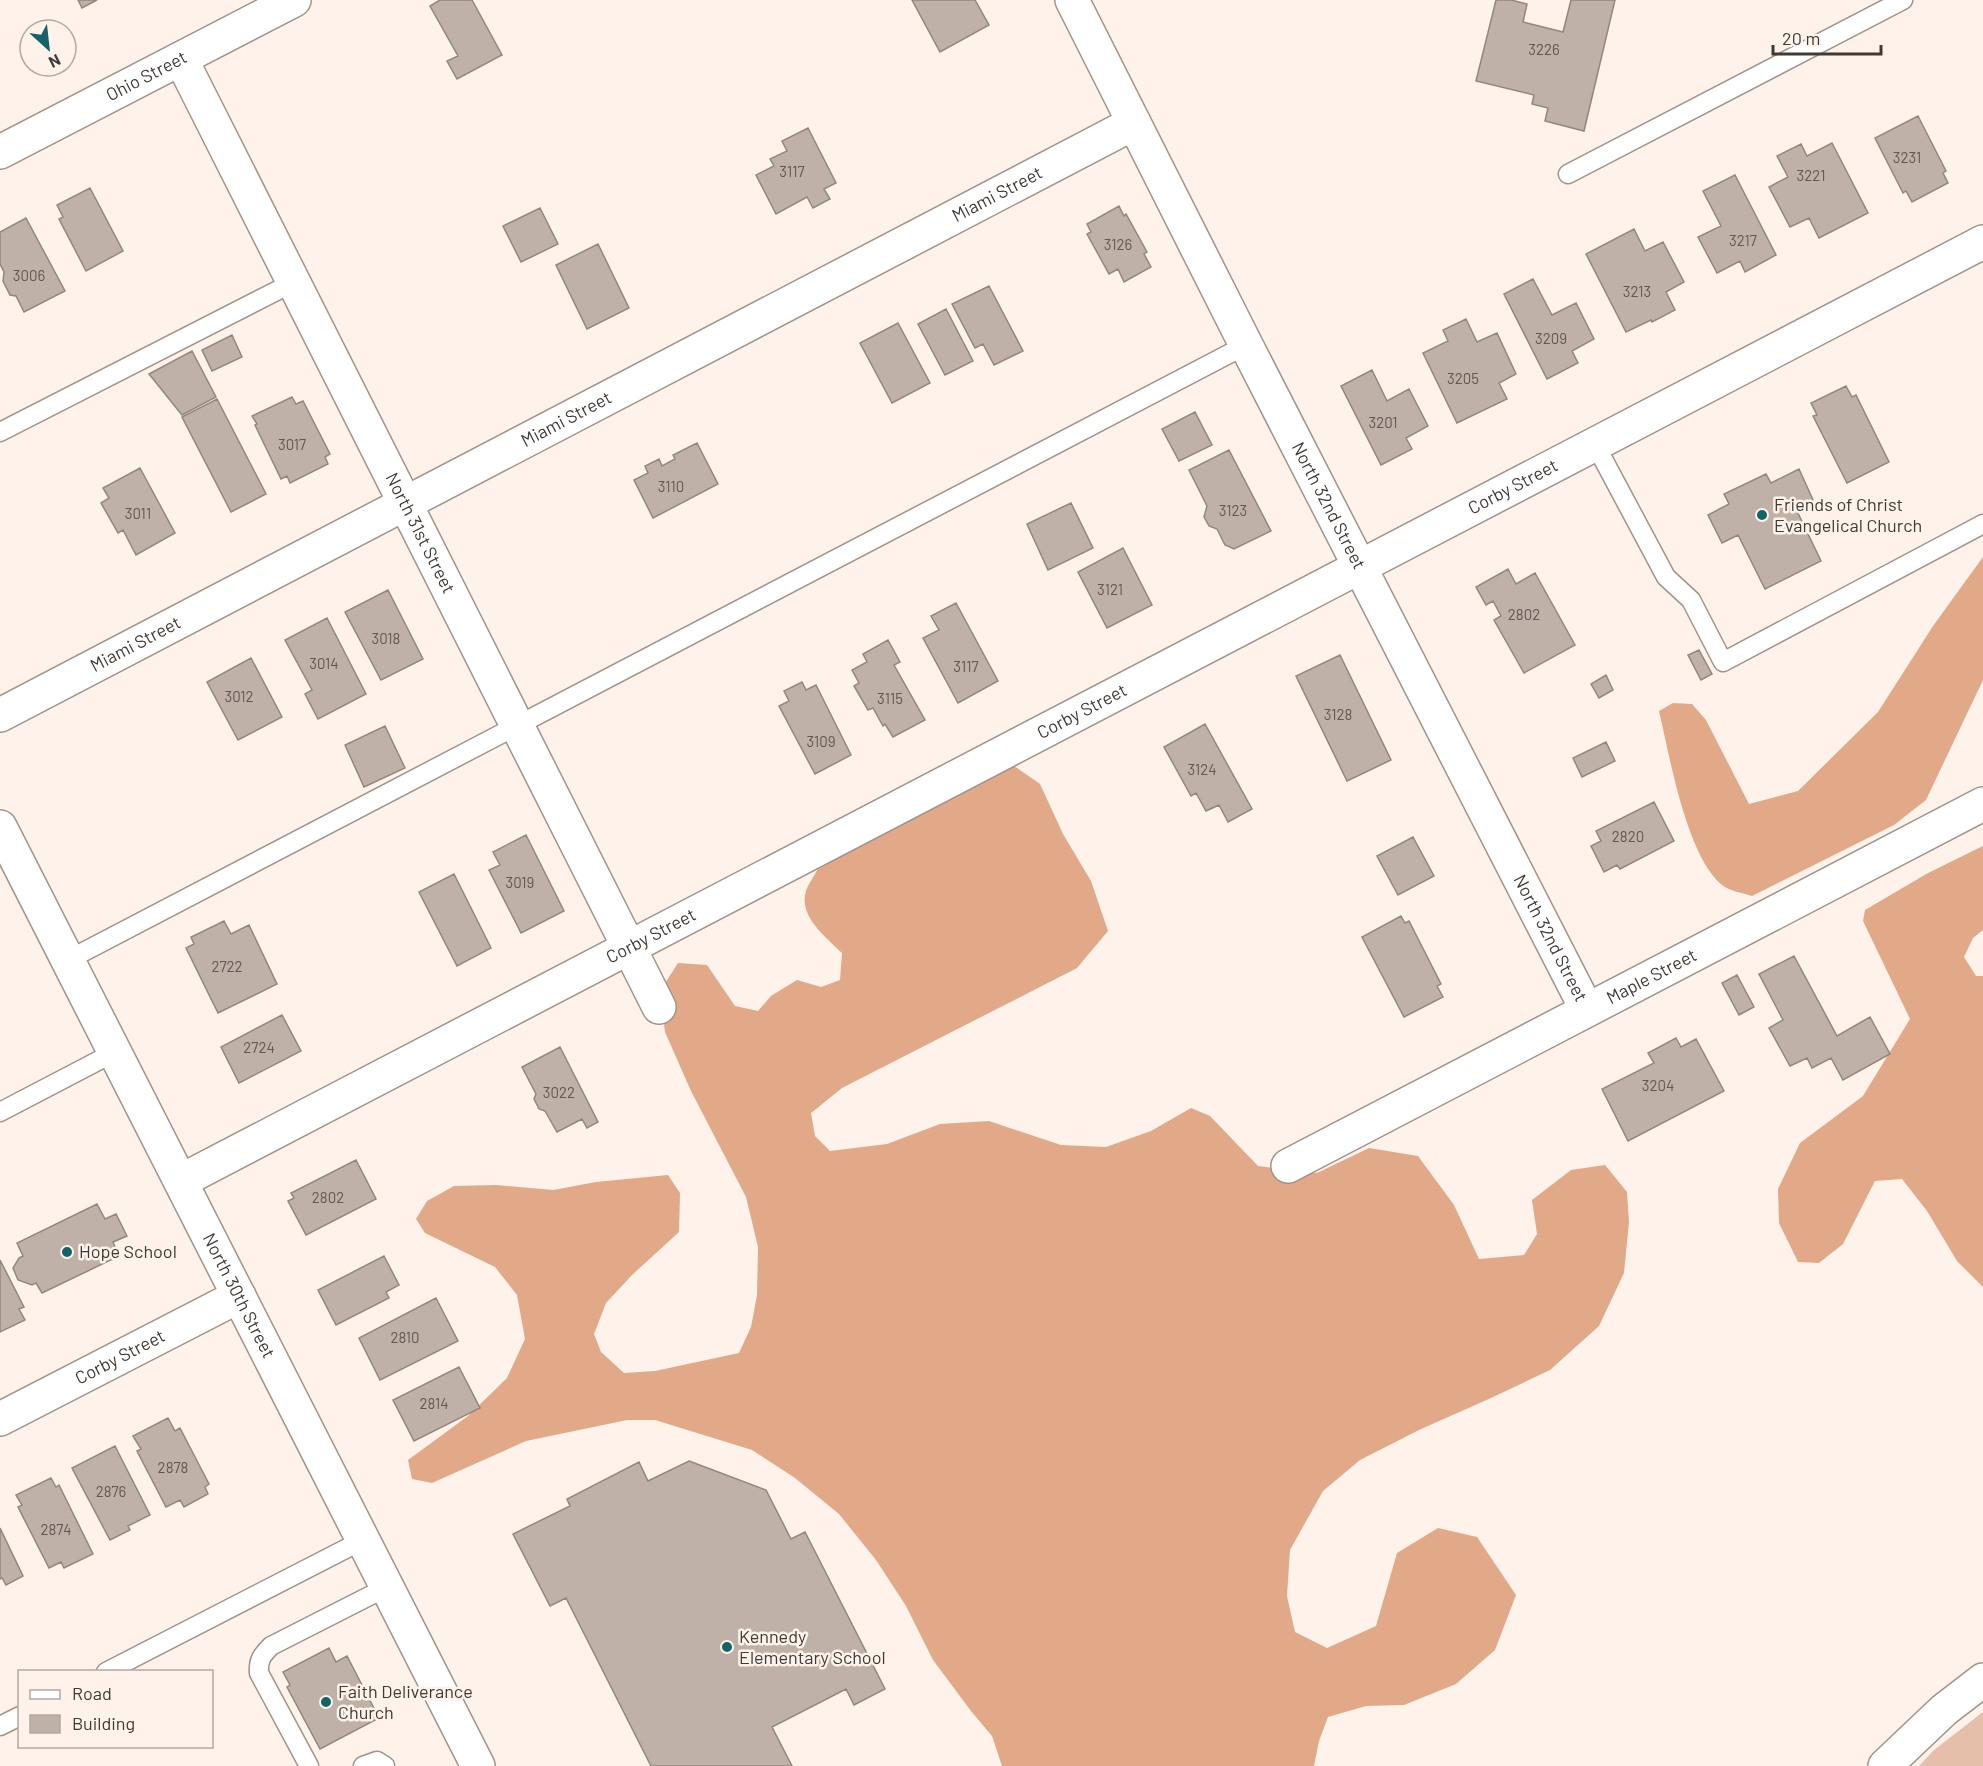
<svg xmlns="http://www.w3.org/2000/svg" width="1983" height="1766" font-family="Barlow,sans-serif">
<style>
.green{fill:#e5bfa9}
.forest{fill:#e1a987}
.building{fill:#c0b1a8;stroke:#94867e;stroke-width:1.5}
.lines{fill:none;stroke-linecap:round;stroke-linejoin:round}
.lane-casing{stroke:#a1938a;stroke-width:21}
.street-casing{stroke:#a1938a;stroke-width:36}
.secondary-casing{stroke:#a1938a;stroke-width:36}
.lane{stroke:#fff;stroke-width:18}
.street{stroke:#fff;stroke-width:33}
.secondary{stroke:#fff;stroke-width:33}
.poi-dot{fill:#146369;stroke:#fef2ea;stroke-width:2}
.labels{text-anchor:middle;stroke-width:5;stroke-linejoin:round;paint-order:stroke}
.number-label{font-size:15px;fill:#605852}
.street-label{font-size:18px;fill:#403a36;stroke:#fef2ea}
.poi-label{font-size:18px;fill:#403a36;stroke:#fef2ea;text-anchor:start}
</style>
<rect width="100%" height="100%" fill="#fef2ea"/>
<path class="green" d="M1983,1712V1766H1919L1934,1750Z"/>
<path class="forest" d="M1983,557V680L1926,800L1894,825L1752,896C1743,893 1729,891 1722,885C1686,855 1670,757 1659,711L1673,703L1692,704L1706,720L1749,804L1798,791L1878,712L1933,626Z
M1007,761L1040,784L1063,834L1091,881L1108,931L1077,968L842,1088L811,1113L815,1136L830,1151L887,1144L940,1124L989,1121L1061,1145L1106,1147L1151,1131L1191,1108L1210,1116L1258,1166L1317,1173L1369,1148L1418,1156L1454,1205L1479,1259L1524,1255L1537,1234L1532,1200L1571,1170L1605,1165L1627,1192L1629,1222L1624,1273L1599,1326L1550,1370L1491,1398L1419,1430L1360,1460L1323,1491L1290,1550L1287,1596L1295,1632L1327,1648L1376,1626L1397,1553L1438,1528L1477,1537L1516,1595L1495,1650L1456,1684L1404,1705L1366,1706L1328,1717L1319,1741L1314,1766H1002L992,1736L971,1711L933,1660L906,1606L876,1560L839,1514L795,1478L752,1450L655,1420H627L526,1441L432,1483L412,1479L408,1460L468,1416L507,1378L525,1339L517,1295L495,1267L425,1233L416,1219L427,1201L454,1186L496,1185L553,1190L596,1182L668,1175L680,1193L679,1232L632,1275L606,1303L594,1334L601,1352L624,1373L655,1371L739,1353L751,1327L757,1295L758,1247L746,1197L691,1091L665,1032L660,991L678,963L707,965L735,1006L758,1011L771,996L797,980L821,987L840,980L842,953C826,937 798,916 806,891C808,884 814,877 817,870Z
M1983,846V930L1973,938L1964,957L1976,976H1983V1287L1957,1261L1927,1211L1902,1179L1875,1181L1843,1244L1819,1263L1798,1262L1779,1223L1778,1189L1800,1143L1863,1096L1910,1019L1863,921L1865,910L1928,873Z"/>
<path class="building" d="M78,0H97L82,8Z
M440,0H472L502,55L457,79L447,61L458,56L430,6Z
M912,0H975L989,25L940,52Z
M1496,0H1511L1527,4L1523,22L1563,32L1571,0H1615L1584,131L1545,121L1548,108L1532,104L1534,95L1476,81Z
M1918,116L1946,171L1943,173L1948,183L1912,202L1906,191L1903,193L1875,138Z
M808,128L836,183L824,189L830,199L813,208L807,197L776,214L756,175L774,166L770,159L787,151L782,141Z
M1832,143L1868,213L1819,238L1809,218L1790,227L1769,187L1788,177L1777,156L1801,144L1807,156Z
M1735,175L1776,255L1745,272L1740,261L1717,273L1698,237L1721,226L1703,191Z
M90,188L123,251L86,271L59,219L63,217L57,205Z
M1119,206L1124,216L1126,214L1147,252L1144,254L1151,267L1124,282L1118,269L1109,274L1087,234L1091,232L1087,224Z
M540,208L558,244L521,262L503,226Z
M26,218L65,291L24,312L16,296L10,295L3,281L4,272L0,264V232Z
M1634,229L1645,251L1663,242L1684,282L1666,292L1675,310L1652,322L1651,320L1626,332L1586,254Z
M598,244L629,308L587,329L556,265Z
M1533,279L1552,315L1576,303L1594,339L1572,351L1578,363L1547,379L1504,294Z
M989,286L1023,351L994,365L983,344L975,348L952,304Z
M946,309L973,361L945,375L918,324Z
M1466,319L1477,342L1497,333L1516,374L1499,383L1507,399L1457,423L1423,353L1448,341L1443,330Z
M898,323L930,383L892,403L860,343Z
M232,335L242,357L212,371L202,350Z
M192,351L216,397L182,415L149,374Z
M1372,370L1387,401L1409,389L1428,426L1406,438L1412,449L1381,465L1341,386Z
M1846,386L1852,397L1856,395L1889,462L1847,483L1813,416L1817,415L1811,403Z
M292,397L296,404L303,401L330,454L325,457L328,464L290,483L287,476L281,479L255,425L257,424L252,416Z
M217,399L266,494L231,512L182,417Z
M1195,412L1212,445L1179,461L1162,429Z
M697,443L718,484L653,518L634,480L648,473L645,466L659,459L662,466L675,459L673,455Z
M1229,450L1271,531L1234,549L1225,545L1217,529L1209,526L1204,517L1207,506L1189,470Z
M140,468L175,533L136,555L123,530L118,533L101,503L109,498L103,488Z
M1799,469L1813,500L1796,509L1821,561L1765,589L1738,535L1722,543L1708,515L1729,504L1724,494L1766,474L1771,483Z
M1071,503L1093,548L1048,570L1027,524Z
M1123,548L1152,605L1107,628L1078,572Z
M1508,569L1516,584L1535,573L1575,645L1524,673L1494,620L1501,616L1493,601L1486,605L1476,587Z
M388,590L423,659L381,680L345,612Z
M956,603L998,681L958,703L923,638L939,630L931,616Z
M327,618L366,694L318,719L305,694L312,690L285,640Z
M888,640L900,662L894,665L925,720L893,737L885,724L883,726L873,708L868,710L854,686L859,683L852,670L867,662L863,654Z
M1699,650L1712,674L1701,680L1688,655Z
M1340,655L1391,760L1347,781L1296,676Z
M251,658L282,717L238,740L207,682Z
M1606,675L1613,690L1599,698L1591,684Z
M802,682L806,690L816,685L851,755L815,774L779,706L789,701L784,691Z
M1205,724L1252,809L1228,822L1219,805L1206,811L1196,793L1191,796L1164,747Z
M385,726L405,768L364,787L345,745Z
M1606,742L1615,761L1582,777L1573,758Z
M1654,802L1674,841L1620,869L1617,865L1604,872L1591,846L1601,841L1596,831Z
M526,835L564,911L521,933L489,870L500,865L493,852Z
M1413,837L1434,876L1398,895L1377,856Z
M454,874L491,948L457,966L419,892Z
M1401,916L1405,923L1409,921L1441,984L1437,986L1443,997L1404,1017L1362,937Z
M224,921L231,934L249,925L277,984L218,1013L186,948L194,944L191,937Z
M1794,956L1837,1036L1870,1017L1890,1054L1843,1080L1831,1058L1812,1068L1807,1058L1790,1066L1769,1028L1783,1020L1759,974Z
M1737,975L1754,1007L1739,1015L1722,983Z
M282,1015L301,1051L239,1083L221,1047Z
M1676,1038L1681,1047L1696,1039L1724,1091L1628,1141L1602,1089L1654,1063L1648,1053Z
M560,1047L598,1122L587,1128L582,1119L557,1132L545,1111L539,1109L534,1099L536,1094L522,1067Z
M356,1160L376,1199L306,1235L288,1201L294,1198L291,1193Z
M97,1204L105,1219L116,1214L127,1236L113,1242L119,1256L42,1293L36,1283L32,1285L18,1280L13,1268L19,1258L23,1256L17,1243Z
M384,1256L399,1285L386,1292L389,1298L336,1325L318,1290Z
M0,1260L24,1307L19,1309L25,1320L0,1332Z
M436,1298L458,1341L380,1380L359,1338Z
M459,1367L480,1408L414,1441L393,1400Z
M168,1418L175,1431L180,1428L209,1484L205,1487L208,1494L184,1507L180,1500L166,1507L137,1451L141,1449L133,1436Z
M115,1446L150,1515L128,1526L130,1530L110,1540L72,1468Z
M689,1461L766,1490L791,1539L805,1532L885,1689L854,1705L846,1689L772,1727L792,1766H651L566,1598L550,1606L513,1534L570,1506L567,1499L639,1462L648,1481Z
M51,1478L56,1487L59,1485L93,1554L64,1568L61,1562L49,1568L18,1507L22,1505L16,1495Z
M0,1528L23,1576L6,1585L2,1578L0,1579Z
M329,1648L336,1662L347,1656L379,1718L320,1749L287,1687L290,1685L283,1672Z"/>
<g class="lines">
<defs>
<path id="lane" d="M1568,174L1903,0
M0,432L294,282
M1595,444L1666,577L1691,600L1723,662L1983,524
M68,960L1246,345
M0,1112L115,1052
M106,1672L363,1540
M0,1726L20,1716
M309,1766L259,1673C258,1660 262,1655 271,1646L387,1587
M363,1766L377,1761L385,1766"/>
<g id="street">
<path id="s1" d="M1072,0L1246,345L1587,1010"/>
<path id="s2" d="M181,59L659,1007"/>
<path id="s3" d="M0,152L294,0"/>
<path id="s4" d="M0,715L1134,123"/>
<path id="s5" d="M1288,1166L1983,804"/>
<path id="s6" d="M181,1181L1983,242"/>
<path id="s7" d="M0,1419L239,1296"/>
</g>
<g id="secondary">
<path id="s8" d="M0,827L478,1766"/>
<path d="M1885,1766L1944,1710L1983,1680"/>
</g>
</defs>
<use href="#lane" class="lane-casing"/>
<use href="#street" class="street-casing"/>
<use href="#secondary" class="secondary-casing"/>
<use href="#lane" class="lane"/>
<use href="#street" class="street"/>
<use href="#secondary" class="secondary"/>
</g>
<g class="poi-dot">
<circle cx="1762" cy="515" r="6"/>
<circle cx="67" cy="1252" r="6"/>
<circle cx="727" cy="1647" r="6"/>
<circle cx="326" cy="1702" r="6"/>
</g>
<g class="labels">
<g class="number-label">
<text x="1544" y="55">3226</text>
<text x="1907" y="163">3231</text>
<text x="792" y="177">3117</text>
<text x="1811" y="181">3221</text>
<text x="1743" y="246">3217</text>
<text x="1118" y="250">3126</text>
<text x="29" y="281">3006</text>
<text x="1637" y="297">3213</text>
<text x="1551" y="344">3209</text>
<text x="1463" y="384">3205</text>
<text x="1383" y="428">3201</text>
<text x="292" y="450">3017</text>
<text x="671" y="492">3110</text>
<text x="1233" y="516">3123</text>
<text x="138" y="519">3011</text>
<text x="1110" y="595">3121</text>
<text x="1524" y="620">2802</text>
<text x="386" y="644">3018</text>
<text x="324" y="669">3014</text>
<text x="966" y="672">3117</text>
<text x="239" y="702">3012</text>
<text x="890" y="704">3115</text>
<text x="1338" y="720">3128</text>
<text x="821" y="747">3109</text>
<text x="1202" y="775">3124</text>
<text x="1628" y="842">2820</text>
<text x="520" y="888">3019</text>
<text x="227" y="972">2722</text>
<text x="259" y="1053">2724</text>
<text x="1658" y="1091">3204</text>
<text x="559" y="1098">3022</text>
<text x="328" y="1203">2802</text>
<text x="405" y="1343">2810</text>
<text x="434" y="1409">2814</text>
<text x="173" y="1473">2878</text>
<text x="111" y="1497">2876</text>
<text x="56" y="1535">2874</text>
</g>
<g class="street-label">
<text dy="6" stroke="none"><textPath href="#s3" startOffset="165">Ohio Street</textPath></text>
<text dy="6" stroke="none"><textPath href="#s4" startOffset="1125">Miami Street</textPath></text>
<text dy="6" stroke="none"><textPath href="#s4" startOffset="639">Miami Street</textPath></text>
<text dy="6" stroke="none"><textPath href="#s6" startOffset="1502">Corby Street</textPath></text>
<text dy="6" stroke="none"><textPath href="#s1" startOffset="567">North 32nd Street</textPath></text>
<text dy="6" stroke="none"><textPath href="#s2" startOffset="531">North 31st Street</textPath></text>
<text dy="6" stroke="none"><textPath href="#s4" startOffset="153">Miami Street</textPath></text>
<text dy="6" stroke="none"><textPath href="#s6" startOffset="1016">Corby Street</textPath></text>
<text dy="6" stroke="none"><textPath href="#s6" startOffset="530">Corby Street</textPath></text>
<text dy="6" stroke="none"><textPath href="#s1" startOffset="1053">North 32nd Street</textPath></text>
<text dy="6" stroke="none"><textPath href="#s5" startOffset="410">Maple Street</textPath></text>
<text dy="6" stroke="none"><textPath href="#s8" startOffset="526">North 30th Street</textPath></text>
<text dy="6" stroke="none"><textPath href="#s7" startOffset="135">Corby Street</textPath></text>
</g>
<g class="poi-label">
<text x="1774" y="511">Friends of Christ<tspan x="1774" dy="21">Evangelical Church</tspan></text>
<text x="79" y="1258">Hope School</text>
<text x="739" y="1643">Kennedy<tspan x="739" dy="21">Elementary School</tspan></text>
<text x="338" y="1698">Faith Deliverance<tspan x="338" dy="21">Church</tspan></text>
</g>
</g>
<rect x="18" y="1670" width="195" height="78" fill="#fef2ea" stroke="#b2a8a2" stroke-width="1.5"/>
<rect x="30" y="1690" width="30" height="9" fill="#ffffff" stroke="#b2a8a2" stroke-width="1.5"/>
<text x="72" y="1700" font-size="18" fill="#403a36">Road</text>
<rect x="30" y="1715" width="30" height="18" fill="#c0b1a8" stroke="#b2a8a2" stroke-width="1.5"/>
<text x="72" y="1730" font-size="18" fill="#403a36">Building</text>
<g transform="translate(48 48) rotate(153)"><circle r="28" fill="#fef2ea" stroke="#b2a8a2" stroke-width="1.5"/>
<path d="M0-4.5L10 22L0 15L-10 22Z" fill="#146369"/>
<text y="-9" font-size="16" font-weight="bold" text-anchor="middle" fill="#403a36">N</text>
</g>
<path d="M1773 45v9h108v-9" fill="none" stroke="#403a36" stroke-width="3"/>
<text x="1782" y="45" font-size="18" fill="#403a36" stroke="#fef2ea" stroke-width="4.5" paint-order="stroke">20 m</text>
</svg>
